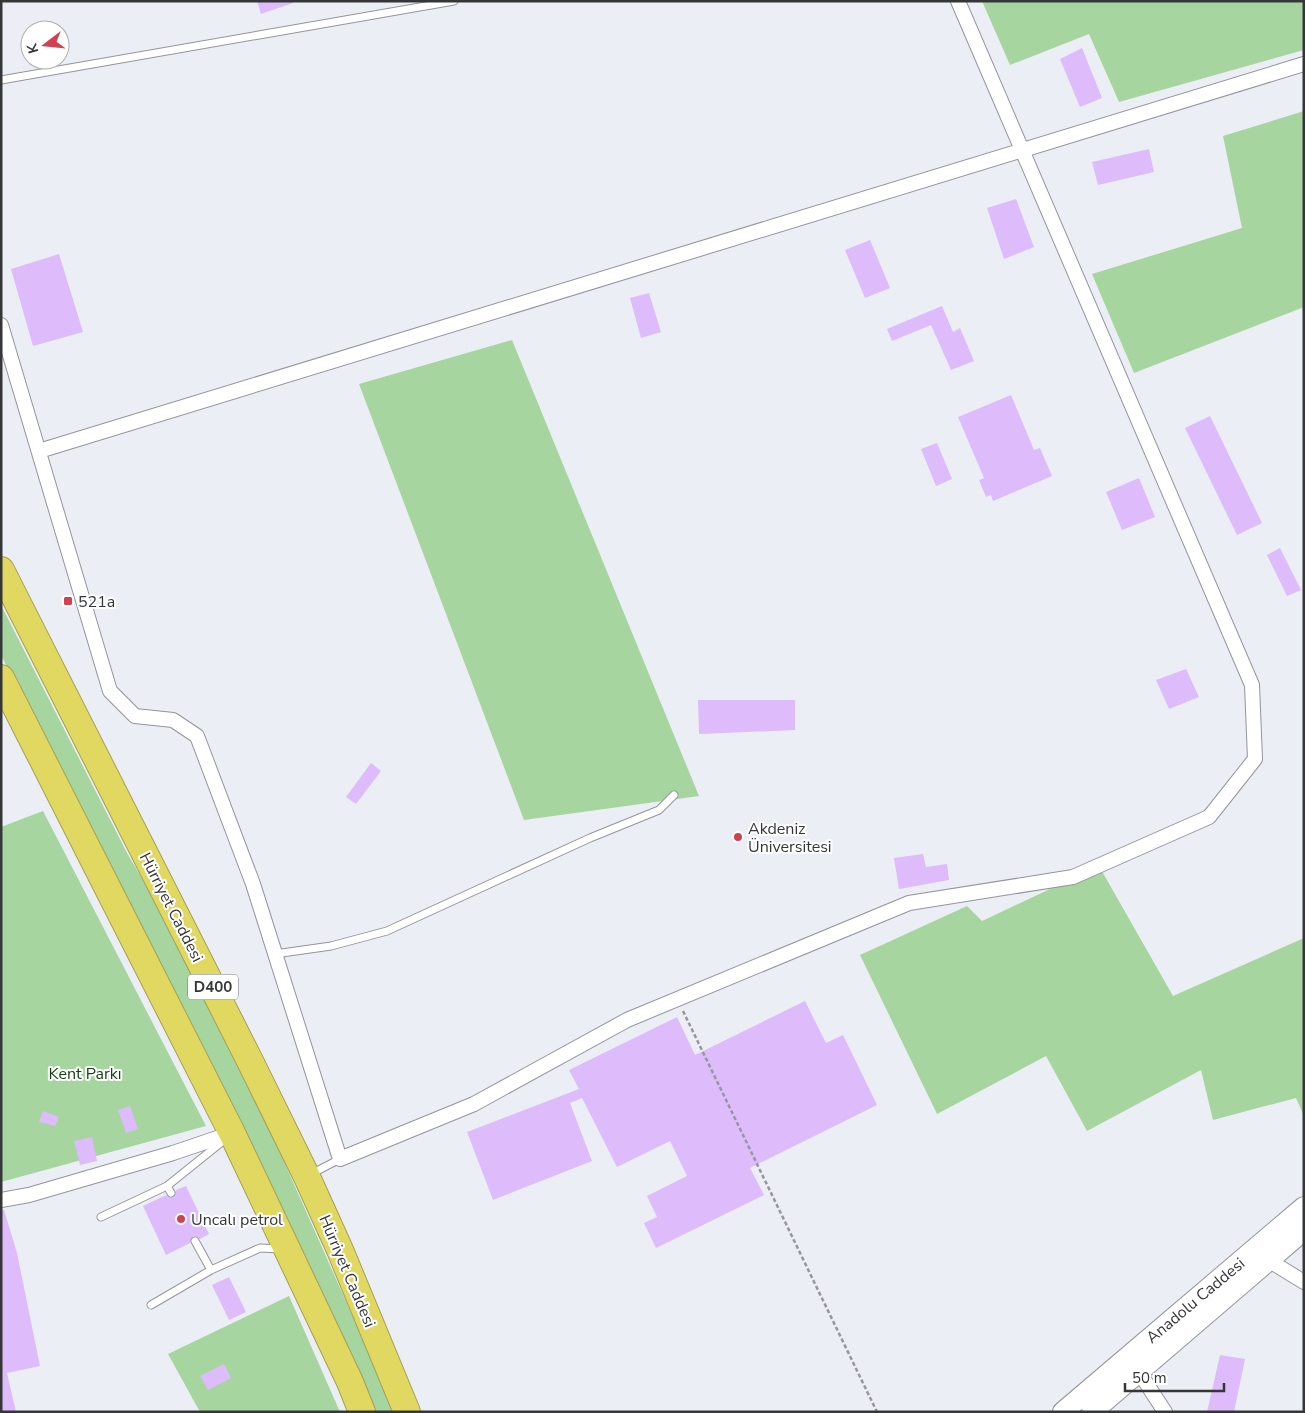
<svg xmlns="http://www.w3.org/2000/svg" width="1305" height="1413" font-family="'Nunito Sans',sans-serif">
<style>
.green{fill:#a6d5a0}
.building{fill:#debbfa}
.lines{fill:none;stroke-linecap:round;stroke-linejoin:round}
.lane-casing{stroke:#93959b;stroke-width:9}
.street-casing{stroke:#93959b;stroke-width:16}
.secondary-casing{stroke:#93959b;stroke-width:22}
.highway-casing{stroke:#a59f53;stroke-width:28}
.path{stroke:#96979c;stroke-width:2.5;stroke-dasharray:4 2.5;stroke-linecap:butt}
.lane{stroke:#fff;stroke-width:7}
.street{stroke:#fff;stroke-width:14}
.secondary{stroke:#fff;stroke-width:20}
.highway{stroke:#e1d862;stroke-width:26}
.poi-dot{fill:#d14152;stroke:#fff;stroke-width:2}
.labels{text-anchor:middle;stroke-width:4;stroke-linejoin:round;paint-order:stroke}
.shield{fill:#fff;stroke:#727274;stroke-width:1}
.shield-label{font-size:15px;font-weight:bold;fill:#353638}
.poi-label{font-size:16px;fill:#353638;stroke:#fff;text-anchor:start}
.street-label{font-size:16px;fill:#353638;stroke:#fff}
.park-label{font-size:16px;fill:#174113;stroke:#fff}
</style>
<rect width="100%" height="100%" fill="#eceef5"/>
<path class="green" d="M982,1H1304V50L1119,102L1089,34L1010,65Z
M1304,111V307L1134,373L1092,274L1242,228L1223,136Z
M512,340L699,796L524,820L359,384Z
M1,605L127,853L193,966L250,1085L395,1412H370C267,1150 128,905 1,655Z
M43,811L206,1126L1,1182V827Z
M1099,866L1173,996L1304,938V1116L1296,1098L1213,1120L1201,1070L1087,1131L1046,1056L937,1114L860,955L967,906L982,921Z
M289,1296L340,1412H200L168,1354Z"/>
<path class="building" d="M257,1H293V3L261,14Z
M1082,48L1102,98L1080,107L1060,59Z
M1149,149L1154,172L1098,185L1092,162Z
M1016,199L1034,247L1004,259L987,208Z
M870,240L890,288L865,298L845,250Z
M59,254L83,332L33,346L11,269Z
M649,293L661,332L641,338L630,298Z
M942,306L953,332L960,328L974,361L951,370L931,325L892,341L887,329Z
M1011,395L1034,450L1040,448L1052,476L993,501L991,495L986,497L979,480L984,478L958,417Z
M1210,416L1262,523L1237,535L1185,428Z
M937,443L952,479L936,486L921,449Z
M1139,478L1155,517L1122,530L1106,492Z
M1280,548L1301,590L1287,596L1267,555Z
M1186,669L1199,697L1169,709L1156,680Z
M698,700H795V730L699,734Z
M371,763L381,771L356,804L346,797Z
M923,854L926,867L947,864L949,880L899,889L894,858Z
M805,1001L826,1043L843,1035L877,1105L750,1168L764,1195L656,1248L644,1223L657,1217L647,1196L687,1176L670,1141L617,1167L582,1098L570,1103L592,1161L493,1200L467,1132L579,1089L569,1070L677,1017L695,1055Z
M130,1106L138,1129L126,1133L118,1110Z
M43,1111L59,1117L55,1126L39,1122Z
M92,1137L97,1161L80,1165L74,1141Z
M186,1186L209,1234L200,1239L193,1236L190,1243L166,1255L143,1206L166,1195L173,1198L176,1190Z
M1,1210H4L17,1253L40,1366L7,1373L16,1412H1Z
M229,1277L246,1312L229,1320L212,1285Z
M1220,1355L1245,1359L1234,1412H1207Z
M224,1364L231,1378L208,1390L200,1376Z"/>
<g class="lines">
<defs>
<path id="lane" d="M1,80L454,1
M275,954L331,946L387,931L590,838L659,810L674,795
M311,1174L340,1159
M171,1193L167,1186L228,1137
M101,1217L167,1186
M195,1241L211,1270L260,1248L280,1249
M151,1305L211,1270"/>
<path id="street" d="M1,325L110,691L135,716L173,720L197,736L253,884L340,1159L474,1104L627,1020L909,903L1073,877L1209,817L1255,759L1252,685L958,1
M39,451L1304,64
M1,1200L29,1195L173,1153L232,1133
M1268,1260L1304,1282
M1139,1372L1165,1412"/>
<path id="secondary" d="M1063,1412L1304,1207
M1092,1412L1304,1230"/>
<path id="highway" d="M1,570L250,1061L307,1177L340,1250L407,1412
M1,678L232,1133L350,1382L362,1412"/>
</defs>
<use href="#lane" class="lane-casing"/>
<use href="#street" class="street-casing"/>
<use href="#secondary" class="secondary-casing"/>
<use href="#highway" class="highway-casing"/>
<path class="path" d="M683,1011L877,1412"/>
<use href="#lane" class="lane"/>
<use href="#street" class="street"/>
<use href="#secondary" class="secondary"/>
<use href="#highway" class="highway"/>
</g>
<g class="poi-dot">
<rect x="63" y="596" width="10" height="10" rx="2.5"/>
<circle cx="738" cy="837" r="5"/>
<circle cx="181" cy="1219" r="5"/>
</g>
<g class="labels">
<rect class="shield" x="188" y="974.5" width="50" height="25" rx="4"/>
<g class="shield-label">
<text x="213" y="992">D400</text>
</g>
<g class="poi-label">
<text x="78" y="607">521a</text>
<text x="748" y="834">Akdeniz<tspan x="748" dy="18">Üniversitesi</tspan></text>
<text x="191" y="1225">Uncalı petrol</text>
</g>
<g class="street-label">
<text transform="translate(172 907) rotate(63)" y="6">Hürriyet Caddesi</text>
<text transform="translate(348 1271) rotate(67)" y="6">Hürriyet Caddesi</text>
<text transform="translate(1195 1300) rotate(-40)" y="6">Anadolu Caddesi</text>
</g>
<g class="park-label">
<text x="85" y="1079">Kent Parkı</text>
</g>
</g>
<rect width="1305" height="1413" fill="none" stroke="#353638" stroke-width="5"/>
<g transform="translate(45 45) rotate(254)"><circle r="24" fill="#ffffff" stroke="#aeafaf"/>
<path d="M0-4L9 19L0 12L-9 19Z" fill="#d14152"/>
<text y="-8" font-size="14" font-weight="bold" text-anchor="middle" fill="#353638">K</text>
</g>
<path d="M1125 1383v8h99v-8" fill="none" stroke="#353638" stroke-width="2.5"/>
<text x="1132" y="1383" font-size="15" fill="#353638" stroke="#ffffff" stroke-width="4" paint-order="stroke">50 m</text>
</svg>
